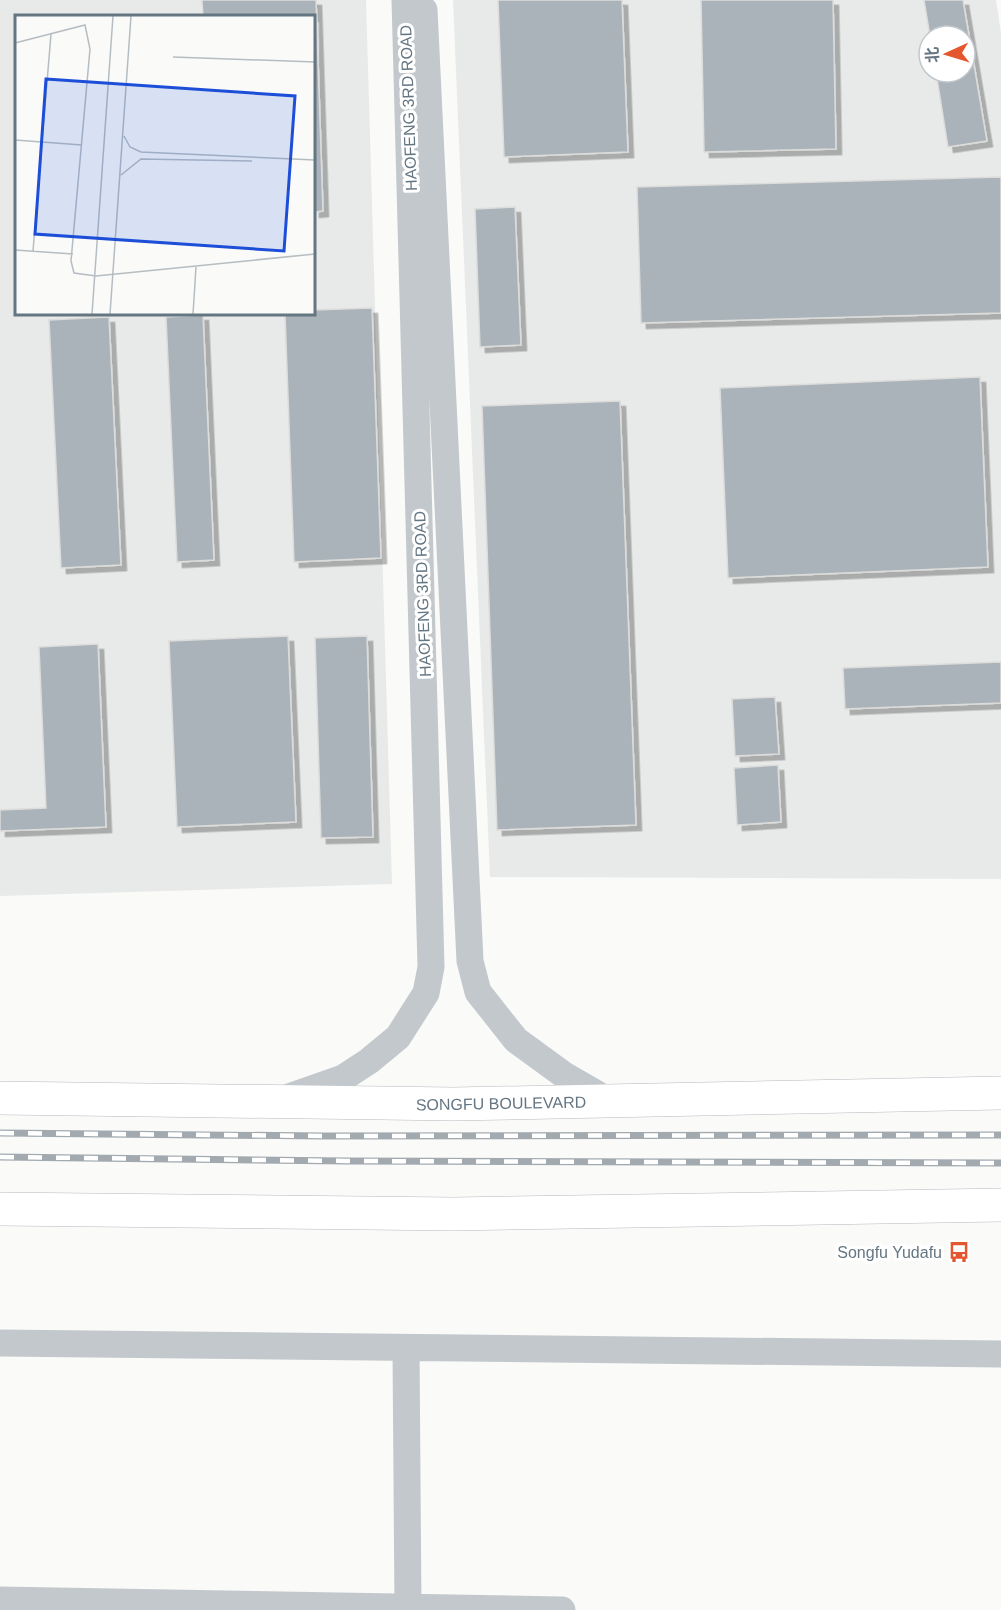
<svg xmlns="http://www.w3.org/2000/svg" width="1001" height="1610" font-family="Helvetica,'Noto Sans SC',sans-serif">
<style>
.built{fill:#e8e9e9;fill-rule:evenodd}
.building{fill:#aab3b9;stroke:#dcdcda;stroke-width:1.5;filter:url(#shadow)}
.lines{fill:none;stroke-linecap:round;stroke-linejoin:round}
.primary-casing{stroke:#b5babe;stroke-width:34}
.minor{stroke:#c3c8cc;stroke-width:27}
.primary{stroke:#fff;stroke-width:33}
.rail-casing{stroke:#a2aab0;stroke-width:7}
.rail{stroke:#fff;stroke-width:4.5;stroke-dasharray:14;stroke-linecap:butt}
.labels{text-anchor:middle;stroke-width:6;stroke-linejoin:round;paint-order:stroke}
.street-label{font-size:16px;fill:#657683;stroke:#fff}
.poi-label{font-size:16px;fill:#657683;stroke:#fff;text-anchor:end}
.inset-road{fill:none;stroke:#b5bdc2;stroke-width:1.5}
.view{fill:#1d4ed8;fill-opacity:0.15;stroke:#1d4ed8;stroke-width:3}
.inset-edge{fill:none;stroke:#657683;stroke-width:3}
</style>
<defs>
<filter id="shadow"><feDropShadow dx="5.5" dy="5.5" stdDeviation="0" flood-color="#0004"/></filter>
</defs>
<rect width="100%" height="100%" fill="#fafaf8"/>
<path class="built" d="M0,0H366L392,884L0,896ZM16,16H314V314H16Z
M453,0H996L1001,33V879L490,877ZM929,36H965V72H929Z"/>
<path class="building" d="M202,0H316L323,211L314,212V16H203Z
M498,0H622L628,152L504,157Z
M701,0H833L836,149L704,152Z
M924,0H963L987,141L948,147L936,72H965V36H930Z
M1001,177V313L641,323L637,187Z
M515,207L521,345L480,347L475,209Z
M372,308L381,558L294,562L285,314H314V310Z
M203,315L214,560L177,562L166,317Z
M109,317L121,565L61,568L49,320Z
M980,377L988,567L728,578L720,388Z
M620,401L636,825L497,830L482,406Z
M288,636L296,822L177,827L169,641Z
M367,636L373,837L321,838L315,638Z
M98,644L106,827L0,831V810L46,808L39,647Z
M1001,662V703L845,709L843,668Z
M775,697L779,754L735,756L732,699Z
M778,765L781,822L737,825L734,768Z"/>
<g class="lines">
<defs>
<path id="primary" d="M0,1098L454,1104L1001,1093
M0,1209L454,1214L1001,1205"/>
</defs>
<use href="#primary" class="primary-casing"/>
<path class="minor" d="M424,10L470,961L478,992L516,1040L564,1075L609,1101
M286,1098L343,1078L369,1061L398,1037L426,993L431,967L405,0
M0,1343L1001,1354
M406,1348L408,1610
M0,1600L562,1610"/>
<use href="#primary" class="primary"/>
<defs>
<path id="rail" d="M0,1133L323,1136L1001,1135
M0,1157L347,1161L1001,1163"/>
</defs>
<use href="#rail" class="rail-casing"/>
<use href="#rail" class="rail"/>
</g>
<defs>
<symbol id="bus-bare" viewBox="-9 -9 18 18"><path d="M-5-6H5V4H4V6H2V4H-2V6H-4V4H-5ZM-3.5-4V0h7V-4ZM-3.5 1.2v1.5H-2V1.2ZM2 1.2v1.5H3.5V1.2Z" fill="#e4572e" stroke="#fff" stroke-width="2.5" paint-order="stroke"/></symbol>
</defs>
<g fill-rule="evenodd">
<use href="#bus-bare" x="944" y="1237" width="30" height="30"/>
</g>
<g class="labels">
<g class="street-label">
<text transform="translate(408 108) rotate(-92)" y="6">HAOFENG 3RD ROAD</text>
<text transform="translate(422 594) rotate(-92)" y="6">HAOFENG 3RD ROAD</text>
<text transform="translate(501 1103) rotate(-1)" y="6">SONGFU BOULEVARD</text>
</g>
<g class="poi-label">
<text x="942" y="1258">Songfu Yudafu</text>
</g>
</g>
<g transform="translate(15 15)">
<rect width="300" height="300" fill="#fafaf8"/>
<path class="inset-road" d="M0,28L70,10L75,34L56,246L59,258L81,261L300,239M158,42L300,47M109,121L115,132L126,137L300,145M0,125L67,130M106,160L126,144L237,146M0,235L58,239M18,236L36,19M77,299L98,1M95,299L116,1M178,299L181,252"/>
<path class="view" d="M31,64L280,81L269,236L20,219Z"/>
<rect width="300" height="300" class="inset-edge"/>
</g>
<g transform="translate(947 54) rotate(266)"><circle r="28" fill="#ffffff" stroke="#c1c8cd" stroke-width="1.5"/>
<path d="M0-4.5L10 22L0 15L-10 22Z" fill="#e4572e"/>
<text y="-9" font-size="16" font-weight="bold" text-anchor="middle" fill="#657683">北</text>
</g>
</svg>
